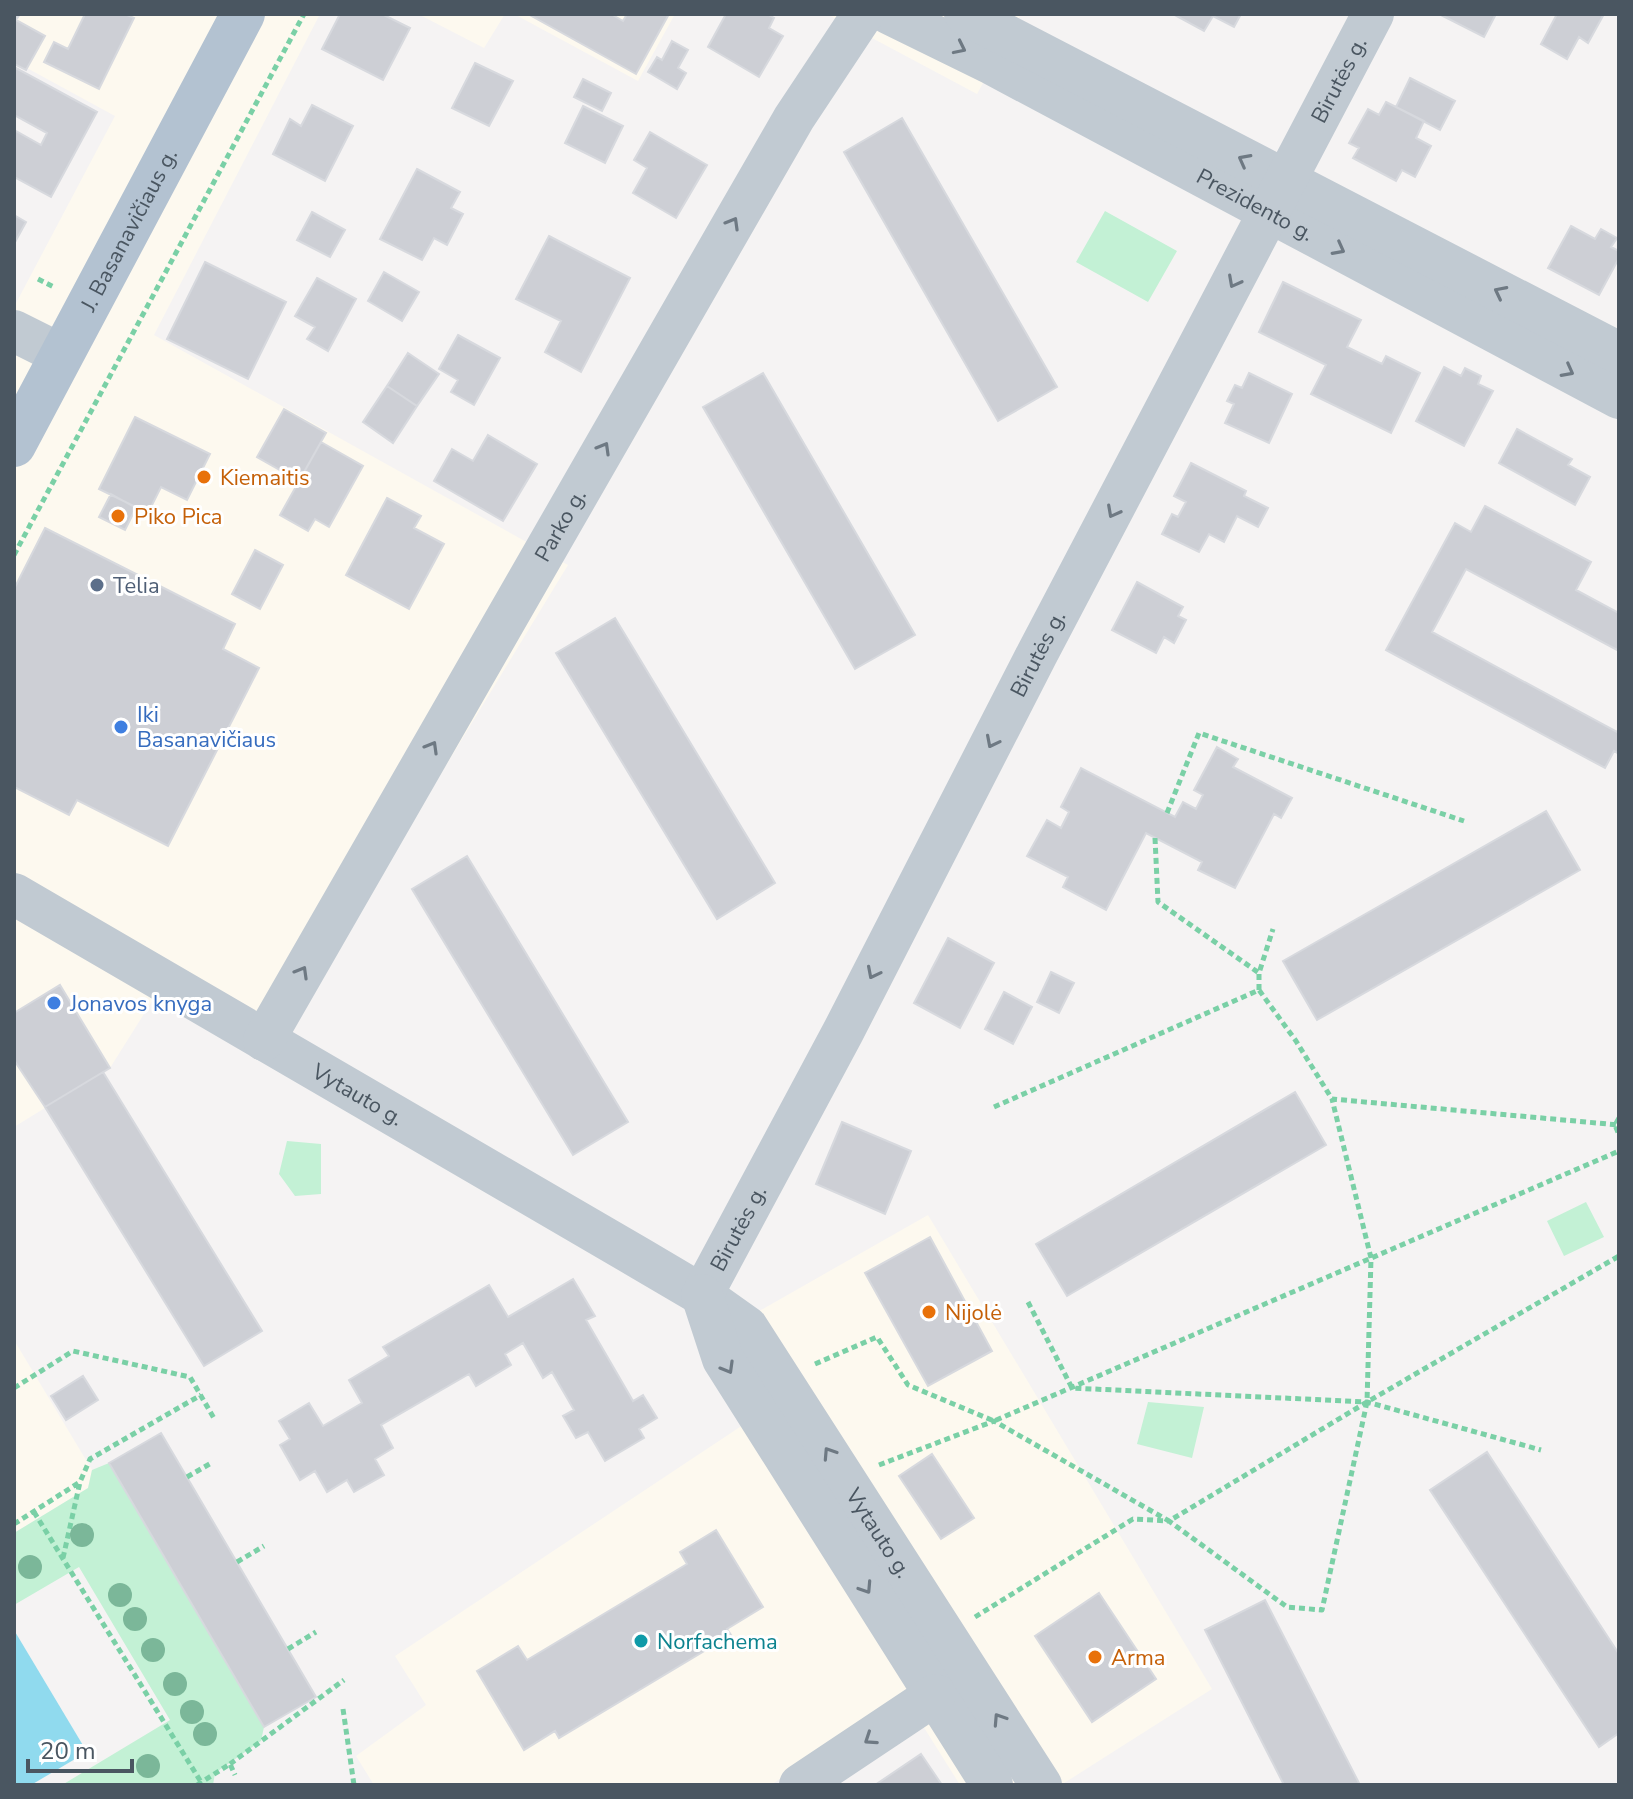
<svg xmlns="http://www.w3.org/2000/svg" width="1633" height="1799" font-family="'Nunito Sans',sans-serif">
<style>
.commercial{fill:#fdf9ef}
.green{fill:#c3f1d5}
.water{fill:#90daee}
.building{fill:#cdcfd5;stroke:#d7d9de;stroke-width:2}
.lines{fill:none;stroke-linecap:round;stroke-linejoin:round}
.path{stroke:#7ad0a6;stroke-width:5;stroke-dasharray:6 4;stroke-linecap:butt}
.minor{stroke:#c1cad2;stroke-width:42}
.major{stroke:#b3c2d1;stroke-width:44}
.tree{fill:#7bb799}
.oneway{stroke:#6e7983}
.food-dot{fill:#e8710a;stroke:#fff;stroke-width:3}
.service-dot{fill:#5c6f8a;stroke:#fff;stroke-width:3}
.shop-dot{fill:#3f7fe0;stroke:#fff;stroke-width:3}
.culture-dot{fill:#0f9aa8;stroke:#fff;stroke-width:3}
.labels{text-anchor:middle;stroke-width:6;stroke-linejoin:round;paint-order:stroke}
.street-label{font-size:22px;fill:#4a5661;stroke:#fff}
.food-label{font-size:22px;fill:#c56008;stroke:#fff;text-anchor:start}
.service-label{font-size:22px;fill:#4e5e75;stroke:#fff;text-anchor:start}
.shop-label{font-size:22px;fill:#366cbe;stroke:#fff;text-anchor:start}
.culture-label{font-size:22px;fill:#0d838f;stroke:#fff;text-anchor:start}
</style>
<rect width="100%" height="100%" fill="#f5f3f3"/>
<path class="commercial" d="M14,14H320L154,335L568,565L271,1053L159,990L110,1068L14,1127V307L115,116L14,61Z
M418,14H505L484,48Z
M514,14H675L638,81Z
M827,14H1021L977,94Z
M928,1215L1212,1689L1061,1785H960L903,1694L771,1785H374L356,1756L426,1705L395,1656L767,1409L724,1331Z
M14,1340L92,1470L88,1488L14,1533Z"/>
<path class="green" d="M1105,211L1177,251L1148,302L1076,262Z
M287,1141L321,1144V1194L295,1196L279,1174Z
M1586,1202L1604,1237L1564,1256L1547,1221Z
M1148,1402L1204,1407L1192,1458L1137,1444Z
M109,1463L264,1727L261,1741L215,1773L213,1785H62L170,1720L79,1567L14,1605V1533L88,1488L92,1470Z"/>
<path class="water" d="M14,1630L87,1752L31,1785H14Z"/>
<path class="building" d="M14,14H20L16,20L45,36L26,70L14,64Z
M85,14H125L134,18L99,89L44,62L54,42L68,49Z
M340,14H382L410,28L383,80L322,49Z
M528,14H611L623,21L627,14H669L636,74Z
M726,14H767L774,18L769,28L783,36L759,77L708,47Z
M1173,14H1241L1234,27L1213,16L1204,31Z
M1439,14H1496L1484,37Z
M1557,14H1604L1588,43L1579,37L1567,59L1541,44Z
M672,41L688,50L678,68L686,73L677,89L648,72L657,57L662,60Z
M475,63L513,81L489,126L452,108Z
M14,67L97,112L51,197L14,177V130L41,145L47,133L14,115Z
M1410,78L1455,101L1440,130L1396,107Z
M583,79L611,93L602,111L574,97Z
M1386,102L1424,121L1416,138L1431,146L1415,177L1402,170L1396,181L1353,158L1359,148L1349,143L1368,109L1379,115Z
M312,105L353,126L325,181L273,154L290,119L301,126Z
M583,106L623,126L605,163L565,143Z
M902,118L1057,387L998,421L844,152Z
M650,132L707,165L676,218L633,193L647,168L634,160Z
M417,169L460,192L451,208L463,214L447,245L434,238L422,260L380,239Z
M312,212L345,230L330,257L297,240Z
M14,215L26,222L14,244Z
M1571,226L1595,239L1601,229L1617,238L1611,247L1619,251V258L1599,295L1548,268Z
M549,236L630,278L581,372L545,352L561,321L516,299Z
M205,262L286,302L248,379L167,339Z
M384,272L419,292L402,321L368,301Z
M317,278L356,299L328,351L307,339L315,327L295,316Z
M1283,282L1361,320L1347,347L1382,364L1386,356L1420,373L1391,433L1311,394L1326,365L1259,332Z
M458,335L500,358L474,405L451,392L458,380L439,369Z
M408,353L439,374L417,406L387,386Z
M1444,367L1461,376L1465,368L1481,376L1478,384L1493,391L1464,446L1416,421Z
M763,373L915,635L855,669L703,407Z
M1249,373L1292,394L1269,443L1225,423L1234,404L1227,401L1235,385L1242,388Z
M387,386L417,406L393,443L363,422Z
M284,409L326,433L299,481L257,457Z
M135,417L210,454L187,500L161,487L148,513L99,489Z
M1517,429L1572,459L1568,465L1590,477L1575,505L1499,463Z
M488,435L537,464L503,521L434,481L452,449L473,461Z
M321,442L363,466L329,527L315,519L308,531L280,515Z
M1191,463L1246,491L1244,496L1268,508L1258,527L1237,516L1224,542L1209,534L1199,552L1162,534L1172,514L1178,517L1186,502L1174,496Z
M111,494L136,508L125,530L99,517Z
M387,498L421,516L414,528L444,544L409,609L346,575Z
M1485,506L1591,562L1576,590L1619,613V651L1466,569L1432,632L1617,732L1619,729V754L1614,751L1605,768L1386,650L1455,523L1471,532Z
M45,528L235,624L223,649L259,668L168,846L77,800L69,815L14,787V589Z
M255,550L283,565L260,609L232,594Z
M1137,582L1183,607L1178,616L1186,620L1174,643L1164,637L1156,653L1112,630Z
M615,618L775,883L717,919L556,653Z
M1217,747L1238,759L1233,767L1292,798L1281,818L1274,814L1235,888L1198,870L1202,862L1146,833L1106,910L1063,887L1068,877L1027,856L1047,820L1061,828L1069,812L1061,807L1081,768L1175,817L1183,802L1196,809L1203,795L1194,790Z
M1546,811L1580,870L1317,1020L1283,961Z
M467,856L628,1122L573,1155L412,889Z
M948,938L994,963L960,1028L914,1003Z
M1051,972L1074,983L1059,1013L1037,1002Z
M60,985L110,1068L45,1107L14,1060V1013Z
M1004,992L1032,1007L1013,1044L985,1029Z
M103,1072L262,1331L204,1366L45,1107Z
M1295,1092L1326,1145L1067,1296L1036,1244Z
M842,1122L911,1151L885,1214L816,1184Z
M930,1237L992,1351L928,1386L865,1273Z
M573,1279L595,1316L586,1320L633,1401L643,1395L657,1418L639,1429L644,1438L605,1461L588,1432L576,1438L563,1416L574,1410L552,1372L543,1378L523,1343L505,1354L511,1365L476,1386L469,1374L381,1425L393,1448L375,1459L384,1475L354,1492L347,1480L327,1492L315,1471L300,1480L280,1445L290,1439L279,1421L309,1403L323,1426L362,1403L349,1380L389,1356L383,1347L489,1285L508,1317Z
M83,1376L98,1400L66,1420L51,1396Z
M161,1433L316,1697L264,1727L109,1463Z
M1487,1452L1619,1654V1733L1599,1747L1430,1490Z
M932,1454L974,1518L941,1539L899,1476Z
M716,1530L763,1607L727,1629L731,1635L559,1738L555,1731L524,1750L477,1671L518,1646L527,1660L687,1564L680,1552Z
M1099,1593L1156,1679L1092,1722L1035,1636Z
M1265,1600L1360,1785H1284L1205,1630Z
M921,1754L942,1785H875Z"/>
<g class="lines">
<path class="path" d="M38,279L54,287
M14,555L304,14
M1167,813L1199,733L1464,821
M1155,838L1158,902L1259,973
M1259,990V973L1273,929
M994,1107L1259,990L1296,1041L1332,1099L1619,1125
M1619,1118L1615,1125L1619,1135
M1028,1302L1072,1388L1367,1402L1541,1450
M815,1364L877,1337L908,1385L994,1421L1619,1151
M14,1388L73,1351L190,1377L215,1420
M879,1465L994,1421L1169,1521L1367,1402L1619,1256
M187,1477L213,1462
M34,1512L201,1782
M14,1524L80,1482
M63,1558L80,1482L90,1459L201,1395
M237,1562L264,1546
M975,1617L1133,1519L1169,1521L1287,1607L1322,1610L1367,1402L1371,1258L1332,1099
M288,1649L316,1632
M343,1709L354,1785
M230,1764L344,1680
M197,1785L230,1764L235,1775"/>
<g class="minor">
<path id="s1" d="M890,14L992,64L1619,398"/>
<path d="M965,14L1619,353"/>
<path d="M14,331L62,355"/>
<path id="s2" d="M14,894L641,1259L702,1295L747,1327L1041,1785"/>
<path id="s3" d="M264,1040L734,222L794,118L863,14"/>
<path id="s4" d="M702,1295L843,1032L1037,654L1373,14"/>
<path d="M702,1295L723,1359L992,1785"/>
<path d="M800,1785L935,1695"/>
</g>
<path class="major" id="s5" d="M14,445L243,14"/>
</g>
<g class="tree">
<circle cx="82" cy="1535" r="12"/>
<circle cx="30" cy="1567" r="12"/>
<circle cx="120" cy="1595" r="12"/>
<circle cx="135" cy="1619" r="12"/>
<circle cx="153" cy="1650" r="12"/>
<circle cx="175" cy="1684" r="12"/>
<circle cx="192" cy="1712" r="12"/>
<circle cx="205" cy="1734" r="12"/>
<circle cx="148" cy="1766" r="12"/>
</g>
<defs><path id="oneway-chevron" d="M-2-3.5L2.5 0L-2 3.5" fill="none" stroke-width="1.6" stroke-linecap="round" stroke-linejoin="round" transform="scale(2)"/></defs>
<g class="oneway">
<use href="#oneway-chevron" transform="translate(960 48) rotate(26)"/>
<use href="#oneway-chevron" transform="translate(1244 160) rotate(-152)"/>
<use href="#oneway-chevron" transform="translate(733 223) rotate(-60)"/>
<use href="#oneway-chevron" transform="translate(1339 249) rotate(28)"/>
<use href="#oneway-chevron" transform="translate(1234 282) rotate(118)"/>
<use href="#oneway-chevron" transform="translate(1500 292) rotate(-153)"/>
<use href="#oneway-chevron" transform="translate(1568 371) rotate(28)"/>
<use href="#oneway-chevron" transform="translate(604 448) rotate(-60)"/>
<use href="#oneway-chevron" transform="translate(1113 512) rotate(118)"/>
<use href="#oneway-chevron" transform="translate(992 742) rotate(117)"/>
<use href="#oneway-chevron" transform="translate(432 747) rotate(-60)"/>
<use href="#oneway-chevron" transform="translate(302 972) rotate(-60)"/>
<use href="#oneway-chevron" transform="translate(873 973) rotate(117)"/>
<use href="#oneway-chevron" transform="translate(728 1368) rotate(60)"/>
<use href="#oneway-chevron" transform="translate(829 1453) rotate(-123)"/>
<use href="#oneway-chevron" transform="translate(866 1588) rotate(57)"/>
<use href="#oneway-chevron" transform="translate(999 1719) rotate(-123)"/>
<use href="#oneway-chevron" transform="translate(870 1739) rotate(146)"/>
</g>
<g class="food-dot">
<circle cx="204" cy="477" r="8"/>
<circle cx="118" cy="516" r="8"/>
<circle cx="929" cy="1312" r="8"/>
<circle cx="1095" cy="1657" r="8"/>
</g>
<circle class="service-dot" cx="97" cy="585" r="8"/>
<g class="shop-dot">
<circle cx="121" cy="727" r="8"/>
<circle cx="54" cy="1003" r="8"/>
</g>
<circle class="culture-dot" cx="641" cy="1641" r="8"/>
<g class="labels">
<g class="street-label">
<text dy="8" stroke="none"><textPath href="#s4" startOffset="1372">Birutės g.</textPath></text>
<text dy="8" stroke="none"><textPath href="#s1" startOffset="412">Prezidento g.</textPath></text>
<text dy="8" stroke="none"><textPath href="#s5" startOffset="244">J. Basanavičiaus g.</textPath></text>
<text dy="8" stroke="none"><textPath href="#s3" startOffset="594">Parko g.</textPath></text>
<text dy="8" stroke="none"><textPath href="#s4" startOffset="724">Birutės g.</textPath></text>
<text dy="8" stroke="none"><textPath href="#s2" startOffset="398">Vytauto g.</textPath></text>
<text dy="8" stroke="none"><textPath href="#s4" startOffset="76">Birutės g.</textPath></text>
<text dy="8" stroke="none"><textPath href="#s2" startOffset="1096">Vytauto g.</textPath></text>
</g>
<g class="food-label">
<text x="220" y="485">Kiemaitis</text>
<text x="134" y="524">Piko Pica</text>
<text x="945" y="1320">Nijolė</text>
<text x="1111" y="1665">Arma</text>
</g>
<g class="service-label">
<text x="113" y="593">Telia</text>
</g>
<g class="shop-label">
<text x="137" y="722">Iki<tspan x="137" dy="25">Basanavičiaus</tspan></text>
<text x="70" y="1011">Jonavos knyga</text>
</g>
<g class="culture-label">
<text x="657" y="1649">Norfachema</text>
</g>
</g>
<rect width="1633" height="1799" fill="none" stroke="#4a5661" stroke-width="32"/>
<path d="M28 1759v12h104v-12" fill="none" stroke="#4a5661" stroke-width="4"/>
<text x="40" y="1759" font-size="24" fill="#4a5661" stroke="#ffffff" stroke-width="6" paint-order="stroke">20 m</text>
</svg>
